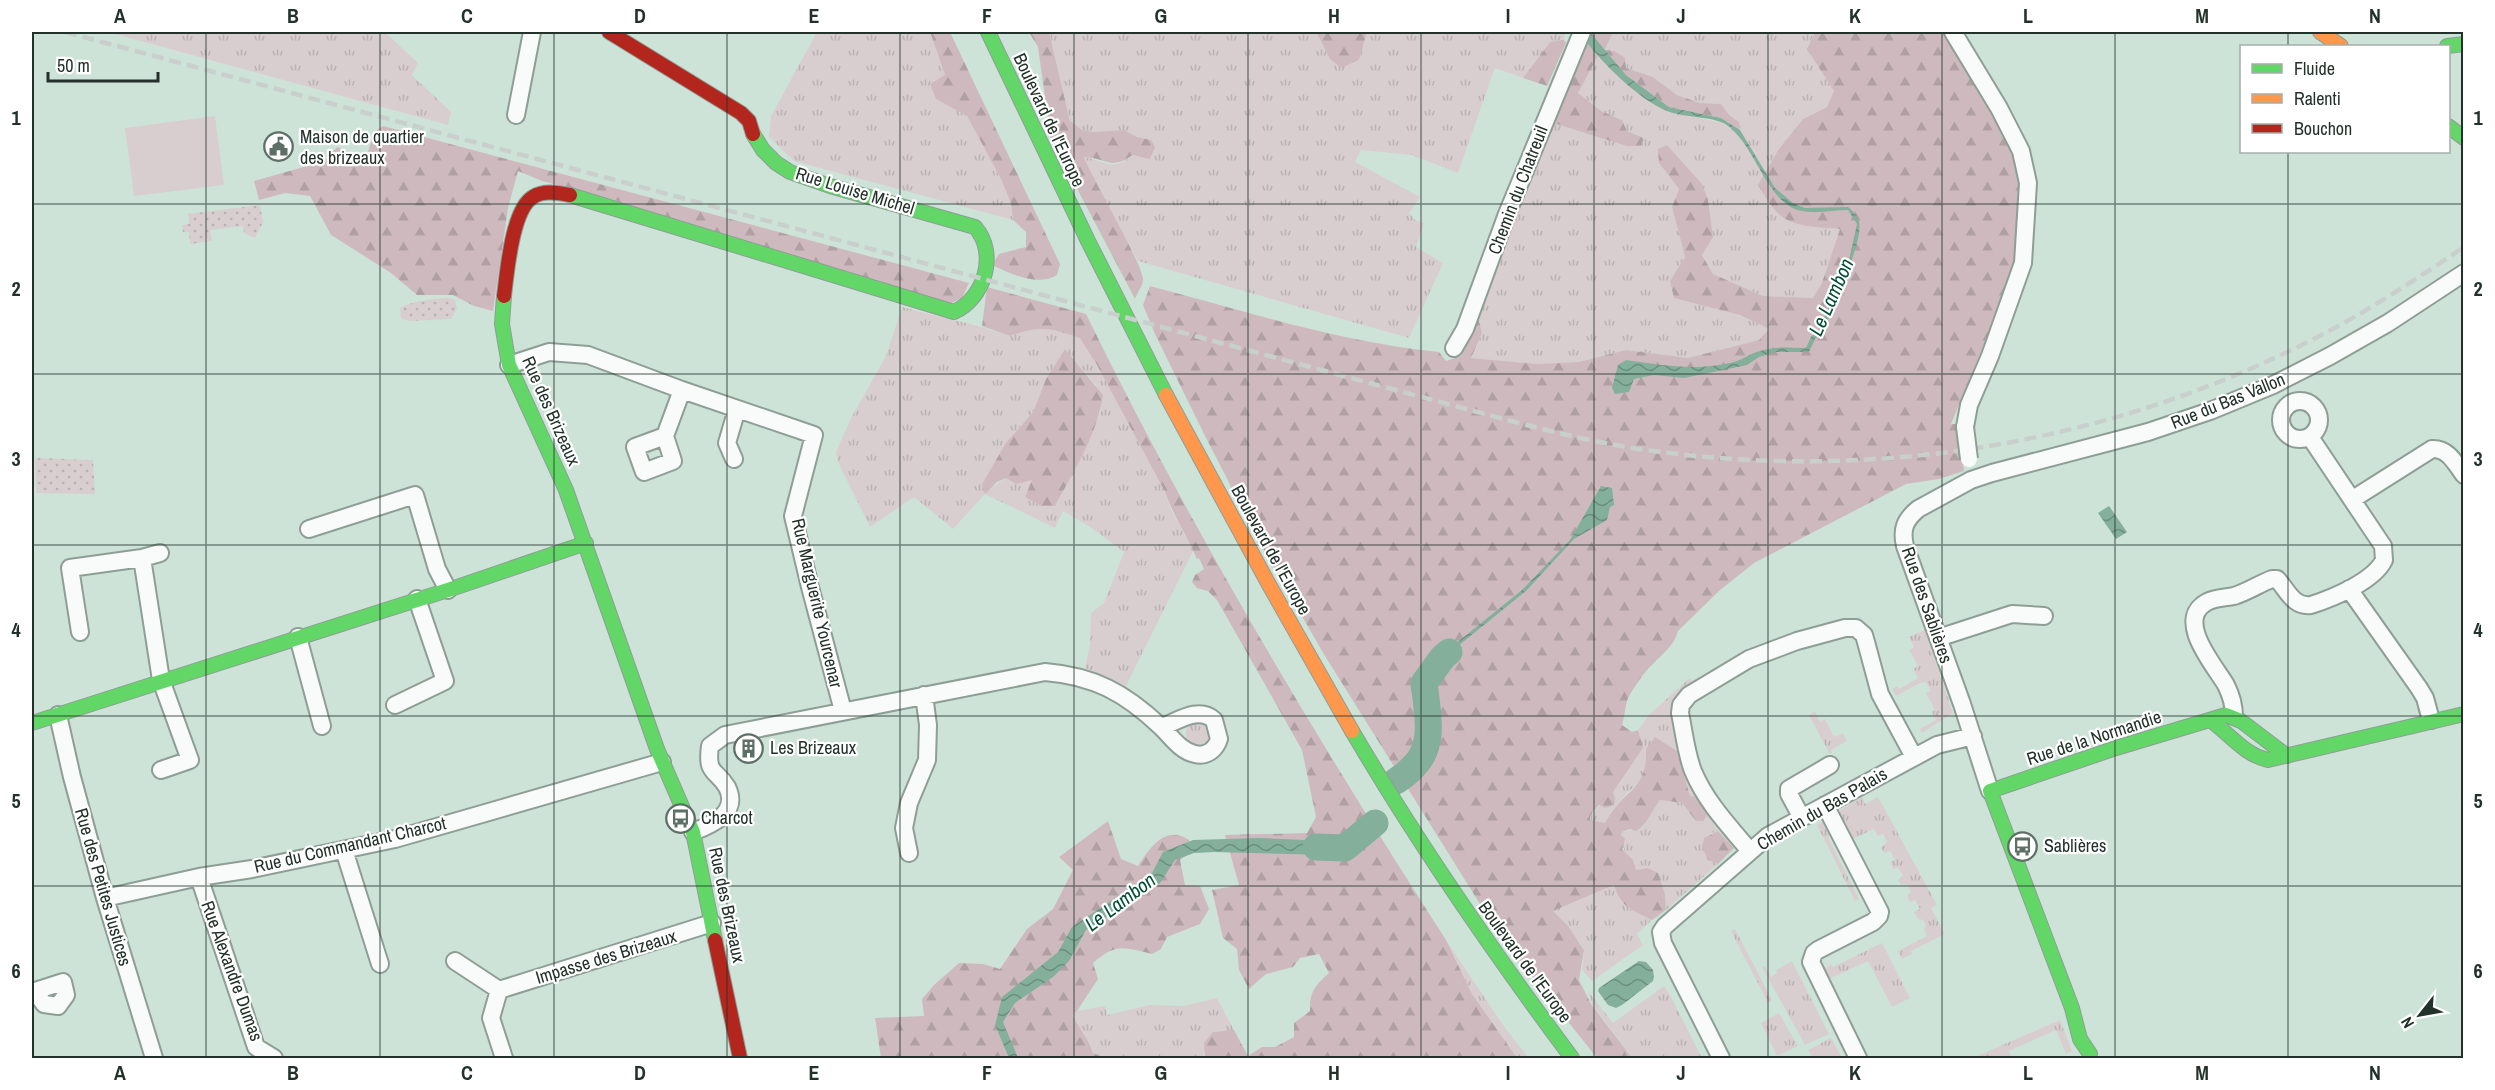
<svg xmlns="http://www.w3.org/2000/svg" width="2495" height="1090" font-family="'Archivo Narrow',sans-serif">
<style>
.grass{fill:url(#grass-tufts);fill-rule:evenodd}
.forest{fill:url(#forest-firs)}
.park{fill:url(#park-dots)}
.pitch{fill:#d9cecf}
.water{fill:url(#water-waves)}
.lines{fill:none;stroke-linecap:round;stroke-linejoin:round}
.river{stroke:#83af9b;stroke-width:27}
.street-casing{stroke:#8e9e96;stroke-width:20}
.fast-casing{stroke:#8e9e96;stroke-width:16}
.slow-casing{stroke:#8e9e96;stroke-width:16}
.jam-casing{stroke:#8e9e96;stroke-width:16}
.street{stroke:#f8fbf9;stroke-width:16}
.fast{stroke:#63d668;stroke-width:14}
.slow{stroke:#ff974d;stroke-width:14}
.jam{stroke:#b3261e;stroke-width:14}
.rail{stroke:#c9cfcc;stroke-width:4.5;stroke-dasharray:12 6;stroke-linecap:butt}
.street-bridge-casing{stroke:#8e9e96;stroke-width:20;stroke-linecap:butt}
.street-bridge{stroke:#f8fbf9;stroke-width:16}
.grid{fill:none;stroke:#22312a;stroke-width:1.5;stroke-opacity:0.55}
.labels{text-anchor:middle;stroke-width:4.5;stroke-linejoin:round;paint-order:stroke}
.street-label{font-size:18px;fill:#22312a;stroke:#fff}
.poi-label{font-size:18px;fill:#22312a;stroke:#fff;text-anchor:start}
.water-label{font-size:20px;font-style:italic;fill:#004c34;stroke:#fff}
.neatline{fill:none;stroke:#22312a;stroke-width:2}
.grid-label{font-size:20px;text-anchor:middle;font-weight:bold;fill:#22312a}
</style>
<defs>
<pattern id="grass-tufts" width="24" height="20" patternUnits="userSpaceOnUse" patternTransform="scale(1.5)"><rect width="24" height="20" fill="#d9cecf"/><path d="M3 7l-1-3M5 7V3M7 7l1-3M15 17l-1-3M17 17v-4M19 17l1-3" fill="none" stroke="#bab1b2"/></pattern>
<pattern id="forest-firs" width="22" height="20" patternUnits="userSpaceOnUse" patternTransform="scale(1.5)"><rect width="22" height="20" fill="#cebabe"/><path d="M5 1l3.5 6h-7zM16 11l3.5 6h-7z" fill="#b1a0a3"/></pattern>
<pattern id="park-dots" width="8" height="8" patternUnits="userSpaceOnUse" patternTransform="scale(1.5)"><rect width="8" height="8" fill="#d9cecf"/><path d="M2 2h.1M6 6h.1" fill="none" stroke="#bab1b2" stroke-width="1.8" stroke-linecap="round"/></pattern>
<pattern id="water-waves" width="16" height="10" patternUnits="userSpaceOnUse" patternTransform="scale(1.5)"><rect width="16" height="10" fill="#83af9b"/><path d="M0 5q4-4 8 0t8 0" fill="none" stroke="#6b8f7f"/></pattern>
</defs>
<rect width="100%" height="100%" fill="#cde3d8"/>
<path class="grass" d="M108,32H385L418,63L412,75L451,112L448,125Z
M817,32H930L945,75L936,98L967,116L1001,179L1011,204L1013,220L794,161L769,137L771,116Z
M1049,32H1316L1330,59L1359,60L1367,32H1565L1564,40L1550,42L1523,78L1495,68L1458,173L1412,155L1361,150L1355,162L1420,197L1409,213L1415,220L1424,223L1416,247L1443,263L1409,338L1138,261L1092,177L1084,157C1093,158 1100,162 1108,164C1124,167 1140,149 1151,140L1137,137L1124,130L1093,132L1081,130L1070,121Z
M1613,32H1815L1807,49L1835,91L1827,107L1803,119L1778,150L1765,172L1740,130L1739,122L1729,116L1721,104L1700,103L1677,95L1653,77L1626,68L1605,51Z
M1598,56L1634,89L1667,111L1722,123L1738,133L1764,175L1814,227L1840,229L1822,284L1813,298L1763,296L1713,274L1702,255L1708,200L1659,163L1679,189L1672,207L1685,257L1670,281L1674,298L1740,314L1769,329L1760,340L1688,358L1626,350L1579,362L1537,364L1470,358L1482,333L1477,312L1553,123L1588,133L1644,138L1627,131L1622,120L1601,111L1578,93Z
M902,307C938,317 975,323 1009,336C1039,325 1051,328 1080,337L1097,365L1165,492L1171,509L1193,551L1126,686L1085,668L1090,644L1091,613L1104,603L1124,552L1090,527L1063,511L1055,528L985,494L953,529L914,497L870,527L838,462L836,452L851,418L886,356ZM1065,350L1096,385L1101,411L1081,457L1056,505L1032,480L1006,478L988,490L982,484L1017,430L1033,412L1046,379Z
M1925,630L1953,713L1922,733L1920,729L1936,720L1932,712L1935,710L1926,693L1931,691L1926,682L1920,683L1896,696L1892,689L1897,686L1899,689L1918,678L1913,669L1918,666L1909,650L1914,647L1909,637Z
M1690,678L1694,685L1679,738L1675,740L1677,746L1681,745L1713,816L1710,818L1718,831L1710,834L1708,860L1718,864L1666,910L1665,894L1658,873L1636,871C1628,858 1620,848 1622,832L1642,828L1651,810L1660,800L1682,803L1696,821L1677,751L1646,749L1647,766L1642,780L1627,793L1610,813L1605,823L1590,820V816L1613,792L1642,748L1638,730L1650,714Z
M1815,711L1820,722L1825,719L1834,737L1843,733L1847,741L1831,750L1832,753H1829L1809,715Z
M1186 734a13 13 0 1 1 26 0a13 13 0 1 1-26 0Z
M1862,797L1865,804L1878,797L1937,905L1931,908L1945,934L1911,951L1912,954L1902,959L1898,951L1927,936L1924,929L1926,925L1923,920L1918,919L1914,912L1920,909L1915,900L1910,902L1907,896L1911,892L1907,884L1901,885L1898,880L1903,875L1898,868L1893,869L1890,863L1895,859L1890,851L1884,853L1881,847L1887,842L1883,834L1878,836L1874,829L1853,839L1839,813L1840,810Z
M1822,822C1830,826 1828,833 1829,839L1859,899L1855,901L1817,825Z
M1614,885C1621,908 1632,910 1652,920L1637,934L1643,945L1592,981L1582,970L1584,950L1581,944L1553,911Z
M1735,929L1771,998V1002L1768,1003L1731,931Z
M1446,940L1505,1028L1529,1058H1517L1512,1052L1472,994Z
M1882,943L1910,998L1892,1007L1868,961L1829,979L1824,969L1832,964L1833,967Z
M1792,961L1829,1034L1805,1045L1762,967L1765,966L1771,977L1777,973L1776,970Z
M1664,986L1670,995L1702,1058H1632L1592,1004L1588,991L1613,1023Z
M1217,998L1234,1030L1213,1032L1203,1058H1107L1093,1053L1088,1041L1072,1015L1077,1011L1105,1006L1107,1015L1150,1005L1184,1006Z
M1779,1013L1798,1046L1777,1056L1761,1023Z
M2060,1020L2072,1051L2066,1054L2056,1030L2009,1051L2012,1058H1973Z
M1831,1038L1842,1058H1813L1808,1050Z"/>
<path class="forest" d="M930,32H950L1060,264L1057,275C1038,287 1011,274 992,265L999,254L1026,247V232L1013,220L1011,204L1001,179L967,116L936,99L930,84L945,75Z
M1029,32H1049L1070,121L1082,130L1093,132L1124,130L1137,137L1151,140L1155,147L1150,159L1133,155C1108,171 1109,158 1084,157C1093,181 1145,267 1143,281C1142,287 1137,293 1135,299L1051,139L1038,47Z
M1316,32H1367L1359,60L1341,68L1330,59Z
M1590,32H1613L1605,50L1616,52L1625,58L1626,68L1653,77L1677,95L1700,103L1721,104L1729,115L1739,122L1740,130L1721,118L1669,107L1626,75Z
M1815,32H1942L1961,58L2013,154L2020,183L2018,233L2011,279L1951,424H1958L1964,471L1939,479L1906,484L1754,563L1719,591L1678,631C1674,646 1663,653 1653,664C1644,672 1634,687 1628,698C1625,706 1625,716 1622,725L1632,732L1638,730L1643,748L1613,792L1615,799L1611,806L1605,808L1599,805L1590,816V820L1605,823C1622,789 1648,792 1646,749L1655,737L1677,751L1690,796L1696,797L1708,814L1703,821H1696L1682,803L1660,800C1652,810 1647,825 1636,831L1630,829L1622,832L1621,835L1625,839L1622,849L1633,860L1636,870L1648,868L1658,873L1665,894L1666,910L1652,920C1632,910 1621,908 1614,885L1553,911L1568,926L1584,950L1579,980L1591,1004L1632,1058H1597L1500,936L1325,656L1267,556L1204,434L1155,334L1143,305L1150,286C1245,311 1340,342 1439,352L1446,361L1461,356L1477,312L1482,333L1471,358L1537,364L1579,362L1626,350L1688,358L1759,340L1769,329L1740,315L1674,298L1670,281L1685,257L1672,207L1679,189L1659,163L1658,149L1667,145L1702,184L1708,200L1713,237L1702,255L1713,274L1763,296L1813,298L1822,283L1840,229C1825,228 1797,227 1784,218C1773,211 1765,196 1758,185L1778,150L1803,119L1827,107L1834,91L1807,49Z
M1583,37L1598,56L1578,93L1601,111L1622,120L1627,131L1644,138L1641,146H1627L1553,123Z
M1564,40L1566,43L1547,86L1523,78L1550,42Z
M383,126L969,283L962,298L947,305L611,199L542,181L518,171L508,208L493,311L474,306L453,295H417L391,273L331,235L310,196L285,193L259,200L254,181L325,161L337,147L354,154L368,152L374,132Z
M987,287L1086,314C1192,531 1316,738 1446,940L1472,994L1517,1058H1203L1205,1056L1204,1043L1213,1032L1234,1030L1248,1056L1262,1047H1275L1294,1037V1023L1310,1011C1309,993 1315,985 1329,973L1319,954L1300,958L1293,967L1266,974L1249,989L1239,970L1237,949L1223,938L1212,890L1239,885L1225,835L1307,833L1316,817L1302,750L1217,600L1208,591L1197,588L1192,582L1195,575L1204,569L1199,558L1197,559C1187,536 1173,515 1165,492L1097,365L1080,338C1051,328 1039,325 1010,336L982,326Z
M1065,349L1103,395C1097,435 1074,471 1055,506H1041L1025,497L1032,480L1016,484L1006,478L997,482L985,494L982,484L1006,443L1033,412L1046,379Z
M1108,821L1121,859L1138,866C1150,848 1165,824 1189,840L1192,851L1180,860L1185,885L1200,886L1209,909L1200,924L1167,937L1161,949L1152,954C1124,948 1117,942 1093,963L1098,979L1077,1011L1072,1015L1088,1041L1093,1053L1107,1058H881L875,1018L924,1016L922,999L934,985L959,963L983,964L1000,969L1027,929L1053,909L1073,870L1059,857Z
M1718,831L1734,848L1718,864L1708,860L1702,847L1704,838Z"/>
<path class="park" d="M260,205L263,222L255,238L244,233L243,226L210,230L212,241L190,244L189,232H183L182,225L189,224L188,214Z
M449,298L455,300L457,308L451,319L409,321L401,318L400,308C415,300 432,299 449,298Z
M35,458L93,460L95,494L36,493Z"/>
<path class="pitch" d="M215,116L224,185L134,196L125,128Z"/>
<path class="water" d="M1579,32H1590L1626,75L1669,107L1721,118L1740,130L1775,188L1793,203L1805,208L1848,207C1853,211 1858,216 1859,222C1864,241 1831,311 1822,332L1815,339L1809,352H1776L1759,357L1747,365L1684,378L1654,375L1634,379L1629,392L1615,394L1612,388L1618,365L1626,360C1661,365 1695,371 1730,363C1741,361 1749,354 1760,351C1775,346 1791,348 1806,348L1811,337L1819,329L1849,260L1857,224L1848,210C1834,210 1817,214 1802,211C1767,206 1755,142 1725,124C1711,116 1684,118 1667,111C1636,98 1598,59 1579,32Z
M1601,486L1612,488L1614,505L1610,507L1607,520L1574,539L1526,591L1448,654L1435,668L1426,689L1430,727L1426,749L1424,744L1428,726L1422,691L1430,669L1444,653L1522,590L1570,540Z
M2109,506L2127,532L2116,539L2098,513Z
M1259,838L1351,842L1355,852L1326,855L1214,852L1194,853L1175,860L1160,883L1086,930L1069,961L1053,977L1015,1003L1003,1022L1018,1058H1009L995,1025L1002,997L1058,952L1072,927L1152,873L1163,852L1193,840Z
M1639,961L1646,962L1653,970L1654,977L1653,981L1622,1005L1616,1008L1608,1005L1598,991L1599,988Z"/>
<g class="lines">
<path class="river" d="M1396,781C1402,777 1409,772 1414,766C1436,745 1427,710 1424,683L1443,657L1449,652
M1316,847L1345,848L1375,823"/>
<defs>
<path id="street" d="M1953,32L1999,108L2021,151L2028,183L2023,263L1990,356L1969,405L1965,427
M516,115L532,32
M1454,348L1465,329L1507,214L1582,32
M509,365L549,352L588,355L682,390L814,435L793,516L810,587L843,711
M2281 420a19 19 0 1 1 38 0a19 19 0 1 1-38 0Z
M665,436L673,461L644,472L635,447L665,436L682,390
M734,459L727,443L737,409
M2353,499L2432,449C2448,448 2455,463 2464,475
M309,529L415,495L437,569L448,590
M142,558L160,553
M2349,589L2419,688L2425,698L2431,720
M80,632L70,568L142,558L161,680L190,760L161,770
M298,637L322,726
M1938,638L2012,614L2044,616
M395,705L445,681L417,599
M58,715L72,777L105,898L154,1058
M2234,716C2234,705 2231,695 2226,685C2215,666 2174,620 2207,602C2216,597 2225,598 2234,596C2247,592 2259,584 2272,579H2277C2288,591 2293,607 2311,605C2333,598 2374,581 2384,560L2383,546L2310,437
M1990,791L1962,704L1905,546C1901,529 1905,520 1918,509L1971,480L1992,473L2148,432L2210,411L2273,385L2330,356L2388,323L2464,273
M1825,805L1880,912L1879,916L1873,922L1818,950L1814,953L1811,962L1858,1058
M1802,818L1789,794V789L1830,765
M693,832C711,825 740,813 727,787C716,769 706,775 710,746L725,735L1045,672C1094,676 1125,693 1160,726C1171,736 1180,751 1195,754C1207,757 1216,749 1219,739L1214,720C1199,706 1178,721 1162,727
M344,850L380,964
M1750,851C1729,826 1706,802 1693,771C1686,753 1684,732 1680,713L1681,705L1689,695L1749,659L1797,641L1845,628H1856L1864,635L1866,642L1880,694L1914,757
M909,853L904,828L909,803L927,760L928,725L924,695
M199,877L256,1047L274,1058
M105,898L199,877L252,869L395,839L662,762
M455,961L499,990L491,1018L504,1058
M499,990L712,923
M32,992L35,991L63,982L66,995L58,1006L44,1004L35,991
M1721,1058L1663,943L1661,932L1665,926L1768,836L1937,745L1973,736"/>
<path id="fast" d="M988,32L1088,241L1166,395
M2447,46L2464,44
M2448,126L2464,138
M570,195L954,312C985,298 998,253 975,227L830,186L790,172L776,163L763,150L753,134
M504,296L502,324L509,365L566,490L657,749L693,832L715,940
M2210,720C2230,734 2243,754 2268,760L2464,714
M32,723L448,590L586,543
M1352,731C1419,845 1493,952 1572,1058
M2090,1054L2080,1039L2072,1008L1990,791L2116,748L2226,715L2241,721L2287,756"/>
<path id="slow" d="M2320,32L2341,46
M1166,395L1268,583L1352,731"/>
<path id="jam" d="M609,32L741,113L749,121L753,134
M504,296C507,273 512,209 533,197C544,190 558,193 570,195
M715,940L740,1058"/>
</defs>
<use href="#street" class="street-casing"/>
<use href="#fast" class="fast-casing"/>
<use href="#slow" class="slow-casing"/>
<use href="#jam" class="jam-casing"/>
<use href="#street" class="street"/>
<use href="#fast" class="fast"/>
<use href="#slow" class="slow"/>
<use href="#jam" class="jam"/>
<path class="rail" d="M65,32L1511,421C1558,433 1605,445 1654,451C1887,483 2124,440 2331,330C2377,305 2421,276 2464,247"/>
<defs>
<path id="street-bridge" d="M1965,427L1969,459"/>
</defs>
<use href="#street-bridge" class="street-bridge-casing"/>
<use href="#street-bridge" class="street-bridge"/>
</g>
<path class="grid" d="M206,32V1058M380,32V1058M554,32V1058M727,32V1058M900,32V1058M1074,32V1058M1248,32V1058M1421,32V1058M1594,32V1058M1768,32V1058M1942,32V1058M2115,32V1058M2288,32V46M2288,152V1058M32,204H2464M32,374H2464M32,545H2464M32,716H2464M32,886H2464"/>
<defs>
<symbol id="civic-ring" viewBox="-11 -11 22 22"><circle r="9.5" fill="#fff" stroke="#5e6f67" stroke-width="1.5"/><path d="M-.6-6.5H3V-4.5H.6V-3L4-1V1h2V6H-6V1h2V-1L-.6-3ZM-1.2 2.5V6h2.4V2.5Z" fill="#5e6f67"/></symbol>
<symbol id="building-ring" viewBox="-11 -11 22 22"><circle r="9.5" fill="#fff" stroke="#5e6f67" stroke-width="1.5"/><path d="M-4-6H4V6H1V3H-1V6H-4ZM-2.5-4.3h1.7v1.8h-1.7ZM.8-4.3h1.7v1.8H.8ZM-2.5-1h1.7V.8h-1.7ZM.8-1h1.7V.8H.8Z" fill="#5e6f67"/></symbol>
<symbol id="bus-ring" viewBox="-11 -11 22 22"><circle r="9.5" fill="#fff" stroke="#5e6f67" stroke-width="1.5"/><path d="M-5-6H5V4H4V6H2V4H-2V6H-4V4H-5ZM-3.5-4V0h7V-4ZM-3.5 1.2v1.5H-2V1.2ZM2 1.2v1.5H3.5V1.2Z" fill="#5e6f67"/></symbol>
</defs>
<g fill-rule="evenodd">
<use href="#civic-ring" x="262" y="130" width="33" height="33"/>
<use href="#building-ring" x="732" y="732" width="33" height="33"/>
<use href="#bus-ring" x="664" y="802" width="33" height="33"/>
<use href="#bus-ring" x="2006" y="830" width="33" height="33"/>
</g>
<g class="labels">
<g class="street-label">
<text transform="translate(1049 120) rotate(65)" y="6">Boulevard de l'Europe</text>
<text transform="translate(1518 190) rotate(-69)" y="6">Chemin du Chatreuil</text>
<text transform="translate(855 191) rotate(17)" y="6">Rue Louise Michel</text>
<text transform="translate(2228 401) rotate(-22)" y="6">Rue du Bas Vallon</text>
<text transform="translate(551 411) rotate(66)" y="6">Rue des Brizeaux</text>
<text transform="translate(1271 550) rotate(61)" y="6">Boulevard de l'Europe</text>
<text transform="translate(817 603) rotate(77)" y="6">Rue Marguerite Yourcenar</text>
<text transform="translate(1927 605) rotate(71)" y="6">Rue des Sablières</text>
<text transform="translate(2094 738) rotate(-18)" y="6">Rue de la Normandie</text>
<text transform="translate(1822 809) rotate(-30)" y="6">Chemin du Bas Palais</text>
<text transform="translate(350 845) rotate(-13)" y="6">Rue du Commandant Charcot</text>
<text transform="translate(103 887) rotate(74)" y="6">Rue des Petites Justices</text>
<text transform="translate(727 905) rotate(78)" y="6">Rue des Brizeaux</text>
<text transform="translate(606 957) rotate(-17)" y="6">Impasse des Brizeaux</text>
<text transform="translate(1525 962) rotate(54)" y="6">Boulevard de l'Europe</text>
<text transform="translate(232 971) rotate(70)" y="6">Rue Alexandre Dumas</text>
</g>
<g class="poi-label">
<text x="300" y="143">Maison de quartier<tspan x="300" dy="21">des brizeaux</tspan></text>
<text x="770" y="754">Les Brizeaux</text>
<text x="701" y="824">Charcot</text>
<text x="2044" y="852">Sablières</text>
</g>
<g class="water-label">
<text transform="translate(1831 297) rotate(-66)" y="7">Le Lambon</text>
<text transform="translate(1120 902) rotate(-37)" y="7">Le Lambon</text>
</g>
</g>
<rect width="2495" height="1090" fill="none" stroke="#ffffff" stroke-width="66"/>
<rect x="2240" y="45" width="210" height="108" fill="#ffffff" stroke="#a7adaa" stroke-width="1.5"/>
<rect x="2252" y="64" width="30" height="9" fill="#63d668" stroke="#a7adaa" stroke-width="1.5"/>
<text x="2294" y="75" font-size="18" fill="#22312a">Fluide</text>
<rect x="2252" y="94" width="30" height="9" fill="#ff974d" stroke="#a7adaa" stroke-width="1.5"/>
<text x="2294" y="105" font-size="18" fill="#22312a">Ralenti</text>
<rect x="2252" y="124" width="30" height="9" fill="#b3261e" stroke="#a7adaa" stroke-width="1.5"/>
<text x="2294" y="135" font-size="18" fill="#22312a">Bouchon</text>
<g transform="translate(2420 1015) rotate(239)" stroke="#ffffff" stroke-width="4.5" paint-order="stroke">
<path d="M0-4.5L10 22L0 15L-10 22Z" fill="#22312a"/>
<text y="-9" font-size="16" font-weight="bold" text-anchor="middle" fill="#22312a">N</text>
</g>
<path d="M48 72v9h110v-9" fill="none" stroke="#22312a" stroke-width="3"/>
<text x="57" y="72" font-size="18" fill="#22312a" stroke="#ffffff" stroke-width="4.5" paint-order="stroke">50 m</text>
<rect x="33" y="33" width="2429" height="1024" class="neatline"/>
<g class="grid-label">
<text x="120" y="23">A</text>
<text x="293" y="23">B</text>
<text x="467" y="23">C</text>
<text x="640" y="23">D</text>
<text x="814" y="23">E</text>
<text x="987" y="23">F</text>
<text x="1161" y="23">G</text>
<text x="1334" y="23">H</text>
<text x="1508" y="23">I</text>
<text x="1681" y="23">J</text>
<text x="1855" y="23">K</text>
<text x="2028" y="23">L</text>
<text x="2202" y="23">M</text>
<text x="2375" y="23">N</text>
<text x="16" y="125">1</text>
<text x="2478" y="125">1</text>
<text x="16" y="296">2</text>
<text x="2478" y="296">2</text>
<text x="16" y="466">3</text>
<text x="2478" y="466">3</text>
<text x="16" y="637">4</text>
<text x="2478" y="637">4</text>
<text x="16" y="808">5</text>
<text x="2478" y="808">5</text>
<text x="16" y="978">6</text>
<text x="2478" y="978">6</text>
<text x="120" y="1080">A</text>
<text x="293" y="1080">B</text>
<text x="467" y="1080">C</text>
<text x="640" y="1080">D</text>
<text x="814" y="1080">E</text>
<text x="987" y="1080">F</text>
<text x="1161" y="1080">G</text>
<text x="1334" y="1080">H</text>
<text x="1508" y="1080">I</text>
<text x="1681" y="1080">J</text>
<text x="1855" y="1080">K</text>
<text x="2028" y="1080">L</text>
<text x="2202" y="1080">M</text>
<text x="2375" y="1080">N</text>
</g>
</svg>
